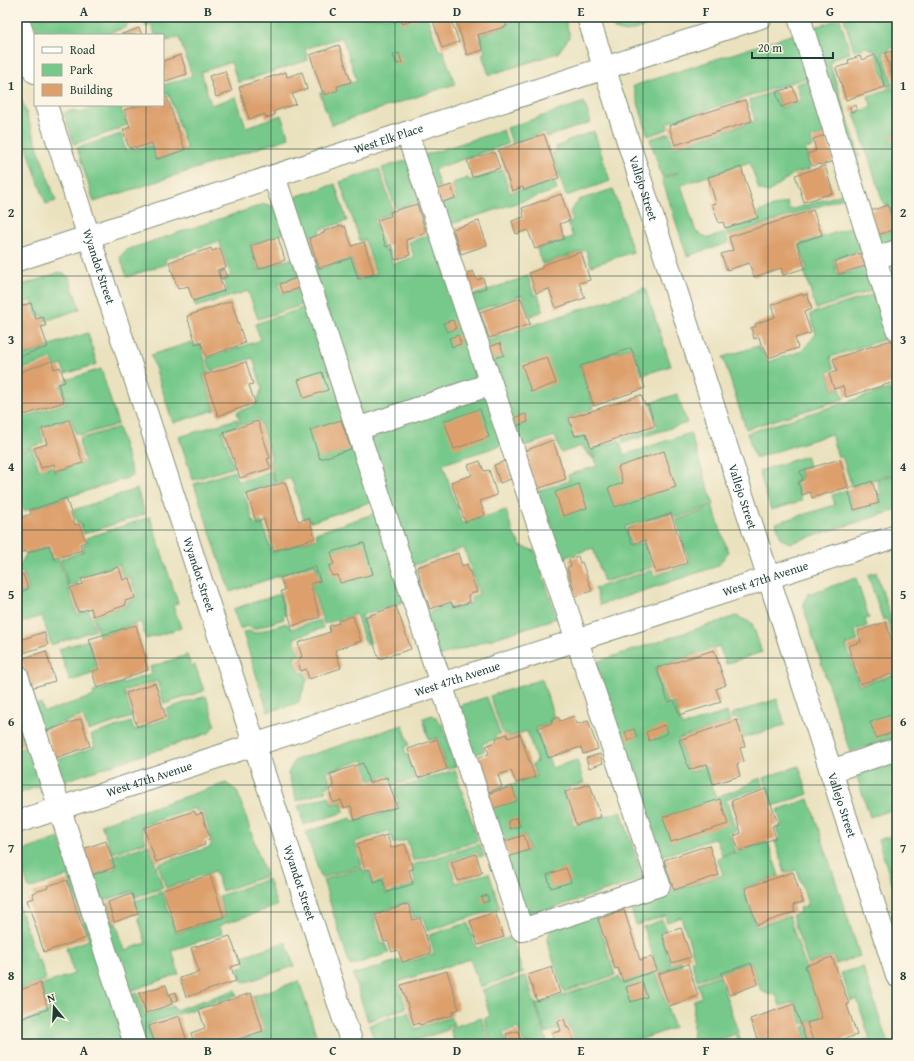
<svg xmlns="http://www.w3.org/2000/svg" width="914" height="1061" font-family="'Gentium Book Plus',serif">
<style>
.green{fill:#77c98b;stroke:#4b8360}
.building{fill:#dda06d}
.lines{fill:none;stroke-linecap:round;stroke-linejoin:round}
.minor-casing{stroke:#84907a;stroke-width:24}
.minor{stroke:#fff;stroke-width:22}
.grid{fill:none;stroke:#1f3d34;stroke-width:1;stroke-opacity:0.55}
.labels{text-anchor:middle;stroke-width:3.5;stroke-linejoin:round;paint-order:stroke}
.street-label{font-size:12px;fill:#1f3d34;stroke:#fcf5e5}
.neatline{fill:none;stroke:#1f3d34;stroke-width:1.5}
.grid-label{font-size:13px;text-anchor:middle;font-weight:bold;fill:#1f3d34}
</style>
<rect width="100%" height="100%" fill="#fcf5e5"/>
<filter id="ink" filterUnits="userSpaceOnUse"><feTurbulence type="fractalNoise" baseFrequency=".025" numOctaves="2"/><feDisplacementMap in="SourceGraphic" scale="8" xChannelSelector="R" yChannelSelector="G"/><feConvolveMatrix kernelMatrix="1 2 1 2 8 2 1 2 1" color-interpolation-filters="sRGB"/></filter>
<filter id="wash" filterUnits="userSpaceOnUse"><feTurbulence type="fractalNoise" baseFrequency=".012" numOctaves="4" result="noise"/><feDisplacementMap in="SourceGraphic" scale="16" xChannelSelector="R" yChannelSelector="G"/><feGaussianBlur stdDeviation="0.9" result="paint"/><feColorMatrix in="noise" values="0 0 0 0 0 0 0 0 0 0 0 0 0 0 0 0 0 1.4 0 .05"/><feComposite in="paint" operator="in"/></filter>
<g filter="url(#wash)">
<rect width="100%" height="100%" fill="#eae2bf"/>
<path class="green" d="M32,17H97L98,19L105,17H427L439,51L443,50L455,84L331,125L320,93L357,81L342,37L305,49L308,60L238,83L231,62L201,72L211,105L236,97L246,127L281,115L289,138L94,202L77,148L121,134L126,151L134,148L135,150L151,145L156,160L187,150L169,94L163,95V85L192,76L179,37L163,42V35H155L152,25L146,27L143,19L126,24L127,27L102,35H38Z
M510,17H564L570,36L558,53L489,75L482,54L485,52L480,35L507,26V23L512,21Z
M610,17H664L662,21L627,32L614,29Z
M846,17H893C895,26 898,33 896,42L892,43L893,48L883,52L893,85L887,87L875,51L866,47L854,51L844,18Z
M840,19L850,53L834,58L830,64L860,157L851,160L809,29Z
M794,34L808,77L667,123L668,129L648,136L633,86Z
M808,80L825,134L811,138L813,147L805,149L810,169L793,174L769,192L759,190L750,162L681,185L696,232L708,238L725,233L728,243L687,256L662,179L678,173L677,172L662,177L650,139L669,133L674,147L755,121L749,100L775,91L781,108L801,101L796,84Z
M17,86L56,201L46,204L17,119Z
M894,87L897,97V229L888,204L884,205L854,113L872,107L868,96Z
M584,102L591,122L547,137L545,132L512,143L507,128Z
M102,105H134L121,109L127,125L119,128L120,129L74,144L64,113L75,110L76,113Z
M503,130L508,144L434,169L440,187L433,189L422,156Z
M594,131L610,181L566,196L552,153L557,151L556,147L566,143V141Z
M408,160L502,445L443,464L462,524L506,510L513,533L521,546L535,551L557,618L439,656L425,613L450,605L452,610L472,603L471,597L479,594L464,548L411,566L291,198L335,184L347,221L320,230V233L309,237L319,269L351,259L358,280L376,274L365,240L360,241L340,182L379,169L393,210L389,211L390,214L374,220L385,251L389,250L393,264L414,257L409,242L428,235L417,202L396,209L382,168Z
M502,170L510,193L523,189L524,191L554,181L557,190L445,226L438,205L457,199L452,183L468,178L469,181Z
M613,189L633,252L591,266L586,250L542,264L537,249L573,237L568,223L573,221L570,212L579,200Z
M843,194L844,198L728,236L726,230L760,219L758,212L787,202L790,210Z
M265,204L277,207L285,233L250,245L258,270L293,258L299,276L278,283L282,294L303,288L308,303L258,319L248,291L196,307L194,302L227,291L223,279L231,276L219,241L165,259L166,264L127,277L120,257L126,250Z
M853,227L861,250L833,260L838,276L866,267L874,290L816,309L804,270L807,269L799,244Z
M897,229V247L877,253L872,237Z
M60,272L69,277L80,309L45,321L43,315L37,317L32,300L17,305V287Z
M528,276L534,295L538,294L543,311L530,316L522,295L473,312L468,297Z
M645,288L671,366L642,375L632,347L580,365L594,408L567,418L574,439L585,435L594,460L581,446L561,453L555,436L517,449L482,342Z
M875,294L889,338L830,357L834,370L828,372L833,390L840,388L844,399L746,429L723,357L758,346L760,351H763L767,362L802,351L816,334L810,314Z
M312,305L376,500L311,522L309,517L304,519L291,478L276,483L269,460L272,459L259,419L241,425L237,412L256,405L262,388L253,358L211,371L207,358L261,340L255,324Z
M88,333L97,364L65,374L62,365L55,367L52,359L17,371V358L50,347V345Z
M192,342L194,346L200,344L209,373L203,375L215,410L173,423L151,355Z
M101,369L118,424L80,436L79,433L76,434L70,418L40,428L44,443L17,451V400L23,417L66,403L60,385L67,383L66,380Z
M889,389L890,392L897,390V472L852,487L842,456L838,457L831,434L755,458L747,433Z
M677,394L687,423L623,443L622,439L658,427L650,403Z
M237,419L239,425L222,431L234,467L193,480L179,437Z
M118,427L133,476L24,511L17,489V453L32,448L39,470L53,466L55,472L85,462L79,442L81,441L80,439Z
M690,433L714,505L674,518L672,512L625,527L631,546L644,542L652,567L604,582L593,548L554,561L532,493L569,481L568,475L597,466L592,449L619,440L624,455Z
M806,456L809,466L799,469L802,479L796,481L802,501L771,510L759,471Z
M234,471L238,482L271,471L275,483L244,493L254,524L262,522L272,552L317,538L316,533L379,512L409,600L362,615L371,643L366,645L356,614L324,624L311,584L321,581L315,564L230,592L194,484Z
M897,474V510L790,543L781,539L776,523L835,505L832,495L847,490L854,511L880,503L878,495L881,494L877,480Z
M137,489L145,514L84,534L80,522L77,523L73,510Z
M713,507L728,552L718,566L600,605L595,588L652,570L654,576L690,564L676,520Z
M150,517L178,603L173,605L181,628L146,639L141,622L99,636L93,616L128,605L127,602L137,598L130,576L124,578L119,564L78,578L79,583L69,586L61,559L84,551L83,545L88,543L86,538Z
M48,547L53,561L59,559L77,614L89,611L95,630L51,645L42,616L17,624V594L29,590L23,572L17,574V571L26,554Z
M876,572L897,637V652L887,619L883,620L868,575Z
M856,578L869,618L865,619L867,626L855,630L858,641L846,645L859,685L897,674V737L850,752L803,606L808,594Z
M280,594L286,615L283,616L284,619L254,629L247,626L240,629L233,609Z
M736,616L752,623L762,652L726,664L719,646L655,668L667,704L674,702L682,726L727,712L730,722L678,739L689,772L706,766L716,797L744,787L750,782L761,778L764,787L726,799L736,831L729,833L735,851L722,855L716,838L659,857L596,662Z
M320,620L323,628L294,638L300,655L294,657L300,673L305,672L307,680L298,703L268,712L243,633L248,631L255,633L286,623L287,625L289,624L291,629Z
M88,640L97,668L91,670L92,674L70,681L59,649Z
M187,655L191,666L195,665L204,691L164,704L157,681L124,691L132,717L88,731L83,716L40,730L32,706L41,703L44,712L94,696L93,692L152,674L150,667Z
M542,679L554,718L550,720L551,723L536,728L547,759H549L552,768L577,760L584,783L563,790L574,826L621,811L643,879L525,917L506,857L529,850L525,835L501,842L485,794L536,777L532,764L537,762L527,731L509,737L508,733L503,734L490,696Z
M206,696L215,724L209,733L58,783L51,762L95,747L91,735L131,722L134,730L169,718L166,709Z
M487,697L500,734L495,735L496,739L482,744L484,751L473,755L456,707Z
M777,699L785,725L744,738L738,717L732,719L731,714Z
M17,707L43,785L17,794V750L25,747L17,724Z
M433,715L443,725L456,766L447,769L438,738L429,740L423,718Z
M403,725L409,745L404,747L415,779L392,786L388,775L370,781L364,760L327,772L331,785L325,787L326,791L297,801L288,773L295,760Z
M897,754V808L870,817L856,774L866,764Z
M799,766L808,794L773,806L764,778Z
M455,770L478,841L413,861L407,840L394,844L389,831L355,842L362,865L321,878L306,832L351,818L353,822L399,808L394,789Z
M226,783L237,791L266,876L222,891L215,871L166,888L158,864L210,847L212,840L203,811L197,812L195,808L141,826L146,842L112,853L101,824Z
M329,796L332,804L341,802L344,812L304,825L298,806Z
M809,799L860,956L836,964L833,956L808,964L792,915L800,913L799,908L808,905L797,870L785,873L775,841L780,839L776,828L782,826L777,810Z
M897,834V885L893,886L878,840Z
M59,838L127,1044H17V1023L49,1012L41,985L74,974L66,948L89,940L68,876L29,889L17,853Z
M768,842L779,876L743,888L756,927L789,916L822,1017L802,1024L795,1002L780,1006L776,994L770,995L761,991L751,962L697,980L691,961L695,960L681,917L667,922L665,916L636,925L630,905L723,875L717,858Z
M480,844L484,856L479,857L477,852L449,861L456,883L489,873L500,908L427,931L422,916L414,918L409,902L373,914L382,944L385,943L389,953L350,966L323,880L362,867L364,873L369,871L373,884L382,881L386,894L416,884L412,871L414,870L412,865Z
M149,845L163,888L135,897L133,891L97,903L88,877L116,868L112,856Z
M268,879L277,906L220,925L222,934L172,950L179,974L124,993L97,905L107,903L114,924L116,923L125,950L146,943L138,917L140,916L135,901L162,892L176,933L225,917L219,896Z
M17,900L37,961L40,960L46,980L17,990Z
M595,914L615,975L564,992L547,941L551,928Z
M662,920L666,931L660,933L671,965L681,961L682,965L659,973L643,927Z
M468,923L476,948L511,937L523,973L480,987L470,959L398,982L406,1008L368,1021L353,975L400,960L401,964L434,954L429,935Z
M286,942L294,966L243,983L238,968L246,965L242,956Z
M863,967L888,1044H857L870,1039L857,999L851,1001L841,973Z
M656,972L674,1028L627,1044H576L570,1026L568,1027L565,1018L556,1021L559,1029L546,1033L536,1004L619,977L621,983Z
M719,975L742,1044H739L735,1034L705,1044H692L694,1000L702,997L697,983Z
M526,976L548,1044H524L518,1028L503,1033L507,1044H492L484,1019L490,1016L482,990Z
M299,981L319,1044H229L265,1032L253,996Z
M235,990L237,995L147,1024L154,1044H141L126,997L137,993L145,1015L173,1006L175,1010Z
M408,1012L414,1029L451,1017L454,1025L447,1027L448,1030L403,1044H376L369,1025Z
M481,1018L490,1044H455L450,1028Z
M808,1025L814,1044H808L803,1027Z"/>
<g id="blocks">
<path class="building" d="M400,17H417L418,19L402,24Z
M435,17H450L459,42L442,48L432,18Z
M455,17H508L509,20L505,22L507,26L478,35L483,50L467,55Z
M139,28L142,35H119Z
M897,43V90L885,53L895,50L894,44Z
M339,45L351,82L337,86L338,90L325,95L323,91H322L310,55Z
M399,53L402,63L397,64L393,55Z
M181,55L187,74L163,82V61Z
M875,55L885,87L846,100L836,68L849,64L848,60L860,56L862,60Z
M225,71L232,91L216,97L209,76Z
M286,72L287,77L302,72L307,89L292,94L296,104L274,111L275,115L266,118L265,114L249,119L239,87Z
M793,87L798,101L781,107L776,92Z
M167,97L185,150L157,159L152,143L136,148L135,146L129,148L123,130L130,127L124,110L141,105H163V98Z
M745,100L752,121L675,145L669,126L677,123V122Z
M856,105L857,110L851,112L850,107Z
M897,133V143L894,144L891,135Z
M544,134L559,178L524,190L523,187L512,191L498,150Z
M825,135L834,161L821,165L820,164L812,166L807,154L816,151L813,139Z
M494,152L500,168L472,177L467,160Z
M825,166L833,193L804,202L795,175Z
M741,167L758,218L725,228L723,222L719,223L712,204L716,203L708,177Z
M451,185L455,198L440,203L436,190Z
M561,194L570,220L560,224L564,239L535,249L528,230L516,234L512,221L524,217L522,208Z
M417,204L426,233L406,240L410,255L395,260L391,245L386,247L377,220L391,216L390,212Z
M888,205L896,229L877,235L870,211Z
M813,210L822,235L797,243L805,268L783,275L781,268L754,277L749,263L727,270L721,254L733,250L729,237Z
M479,221L487,245L461,254L453,229Z
M342,225L343,227L345,226L352,246L364,242L374,274L358,279L351,258L319,268L309,238L324,233V231Z
M278,237L285,260L259,269L251,246Z
M211,248L212,251L220,248L226,267L217,270L224,291L193,301L188,286L178,289L169,262Z
M581,252L590,280L579,283L585,298L556,308L549,289L536,293L529,273L542,268V265Z
M861,253L865,266L839,274L835,262Z
M224,269L227,277L221,279L219,271Z
M473,271L477,280L483,278L486,288L470,293L464,274Z
M297,278L300,288L283,293L280,284Z
M802,294L803,296L807,294L812,309L804,312L811,333L795,338L798,348L768,358L764,346L762,347L759,337L754,339L751,328L756,326L755,324L775,317L771,305Z
M521,298L530,324L489,338L480,312Z
M231,301L245,343L206,357L201,342L196,344L187,316Z
M31,303L36,319L43,317L46,326L41,327L48,347L17,357V307Z
M453,320L456,329L447,332L443,323Z
M458,335L461,344L452,347L449,338Z
M891,340L897,360V389L893,390L891,383L846,397L843,386L834,389L829,374L837,371L833,359Z
M500,343L504,355L492,359L488,347Z
M631,348L645,388L594,406L580,366Z
M547,357L556,383L531,392L522,365Z
M52,361L54,369L60,367L65,382L58,384L64,402L24,415L17,394V373Z
M246,362L253,384L249,385L255,403L218,416L204,375Z
M322,372L328,390L304,398L298,380Z
M641,395L645,405L648,404L655,426L591,447L586,433L575,436L569,418Z
M480,409L489,437L454,449L444,421Z
M526,414L528,422L516,426L513,418Z
M69,420L83,463L56,471L54,464L41,468L34,448L47,444L42,429Z
M341,420L351,449L320,459L310,430Z
M258,421L270,458L267,459L271,468L240,478L224,432Z
M553,440L566,479L532,491L522,452Z
M664,451L676,487L615,507L608,488L623,483L618,467Z
M840,459L848,487L812,498L810,492L802,495L798,482L803,480L800,471Z
M480,461L484,471L489,470L497,495L480,501L485,515L465,522L451,482L472,475L468,465Z
M505,461L511,479L500,483L494,465Z
M872,481L879,503L854,510L848,489Z
M285,482L298,521L309,518L315,538L274,551L264,519L256,522L247,494Z
M579,484L587,508L563,516L555,492Z
M66,498L75,525L79,524L86,542L80,544L82,550L54,559L49,545L27,553L26,551L17,554V527H18L17,519L31,514L30,510Z
M671,514L687,563L656,573L645,540L632,544L627,528Z
M364,543L373,574L340,583L338,575L332,576L329,566L334,564L331,552Z
M458,553L462,566L467,564L477,592L468,595L470,602L453,607L451,602L430,609L419,577L420,576L417,567Z
M578,556L580,563L582,562L592,591L576,596L567,567L571,566L569,559Z
M315,566L320,581L310,584L320,617L292,626L281,591L285,590L280,578Z
M119,567L123,580L129,578L135,598L125,601L126,605L93,616L91,608L78,612L70,588L83,584L81,579Z
M23,574L28,589L17,593V576Z
M396,606L411,649L379,659L365,617Z
M353,616L361,641L335,650L341,668L309,679L306,669L301,671L297,659L302,657L298,643L330,632L329,626L339,623L338,621Z
M886,622L897,658V672L860,684L848,646L861,642L858,631Z
M136,625L146,659H145L148,670L130,676L131,677L97,688L92,671L99,669L89,639Z
M44,632L48,645L20,654L17,641Z
M714,650L726,685L716,689L721,702L679,715L674,700L668,702L657,668Z
M46,651L55,681L31,688L21,659Z
M155,683L166,717L137,727L126,693Z
M896,713L897,731L876,738L870,722Z
M574,716L577,724L588,721L598,749L583,754L581,747L548,758L538,728L552,723L551,720L558,717L560,721Z
M81,719L90,746L55,758L46,731Z
M737,720L745,746L740,748L744,761L737,764L740,776L713,784L707,764L689,770L679,740Z
M665,725L668,733L649,741L646,732Z
M17,729L23,745L17,747Z
M634,729L637,737L628,741L625,732Z
M507,734L508,738L520,734L535,777L516,783L511,771L498,775L502,787L486,793L475,759L489,754L486,746L497,741L496,738Z
M437,739L447,769L418,778L408,749Z
M600,754L603,763L589,768L586,758Z
M363,763L369,783L387,777L397,807L355,820L351,806L344,808L341,800L333,803L329,789L334,787L330,774Z
M590,784L601,817L576,825L565,792Z
M512,786L517,801L492,809L487,794Z
M766,789L778,824L772,826L776,838L739,851L734,836L741,833L731,801Z
M720,799L728,824L671,842L663,817Z
M194,811L196,815L202,813L210,839L204,841L205,845L156,862L144,828Z
M517,817L520,826L510,829L508,821Z
M387,835L391,848L405,844L413,869L409,870L413,884L387,892L382,879L374,882L370,869L365,870L357,844Z
M524,835L529,850L508,857L503,842Z
M106,841L115,867L89,876L80,850Z
M709,845L719,875L674,890L664,860Z
M476,854L482,873L458,881L451,862Z
M566,868L571,882L551,888L547,875Z
M793,872L803,902L793,905L795,912L757,925L745,888Z
M210,875L224,917L177,932L163,890Z
M67,880L86,938L44,952L27,900L34,898L32,893L48,888L47,886Z
M132,894L138,914L114,922L108,902Z
M487,895L489,901L483,903L481,897Z
M408,904L413,920L420,918L431,953L402,962L398,950L392,952L388,941L384,942L375,915Z
M624,910L640,960L652,957L657,970L623,982L618,968L615,969L598,919Z
M495,912L504,937L478,945L470,921Z
M681,928L691,957L672,963L662,934Z
M230,936L240,964L231,967L236,981L186,997L180,978L199,972L191,948Z
M832,957L849,1004L847,1005L857,1035L841,1040L842,1044H814L807,1023L822,1018L805,966Z
M751,963L758,984L729,995L721,973Z
M688,964L698,996L669,1006L658,974Z
M552,967L560,993L537,1001L528,975Z
M447,971L459,1009L452,1012L453,1015L420,1025L419,1023L414,1025L401,985Z
M642,982L647,997L631,1002L626,987Z
M40,983L48,1009L20,1019L17,1010V991Z
M166,985L172,1004L146,1013L139,993Z
M176,992L178,1000L173,1002L170,994Z
M251,993L263,1031L223,1044H194L191,1033L205,1028L199,1010Z
M794,1004L807,1044H759L750,1019Z
M179,1016L187,1041L179,1044H155L149,1026Z
M564,1019L567,1028H569L575,1044H556L552,1033L561,1031L558,1021Z
M518,1031L522,1044H509L506,1034Z
M737,1040L739,1044H725Z"/>
</g>
</g>
<g filter="url(#ink)">
<use href="#blocks" fill-opacity="0" stroke="#84907a" stroke-width="1"/>
<g class="lines">
<defs>
<g id="minor">
<path d="M17,17L35,72"/>
<path id="s1" d="M588,17L897,976"/>
<path d="M799,17L897,329"/>
<path id="s2" d="M46,105L352,1044"/>
<path d="M274,176L522,930L659,885L407,133"/>
<path d="M875,258L897,251"/>
<path id="s3" d="M17,260L761,17"/>
<path d="M357,429L491,384"/>
<path d="M17,675L135,1044"/>
<path d="M831,771L897,749"/>
<path id="s4" d="M17,822L897,536"/>
</g>
</defs>
<use href="#minor" class="minor-casing"/>
<use href="#minor" class="minor"/>
</g>
</g>
<path class="grid" d="M146,17V35M271,17V1044M395,17V1044M519,17V1044M643,17V1044M768,17V1044M146,105V1044M17,149H897M17,276H897M17,403H897M17,530H897M17,658H897M17,785H897M17,912H897"/>
<g class="labels">
<g class="street-label">
<text dy="4" stroke="none"><textPath href="#s3" startOffset="391">West Elk Place</textPath></text>
<text dy="4" stroke="none"><textPath href="#s1" startOffset="180">Vallejo Street</textPath></text>
<text dy="4" stroke="none"><textPath href="#s2" startOffset="170">Wyandot Street</textPath></text>
<text dy="4" stroke="none"><textPath href="#s1" startOffset="504">Vallejo Street</textPath></text>
<text dy="4" stroke="none"><textPath href="#s2" startOffset="494">Wyandot Street</textPath></text>
<text dy="4" stroke="none"><textPath href="#s4" startOffset="787">West 47th Avenue</textPath></text>
<text dy="4" stroke="none"><textPath href="#s4" startOffset="463">West 47th Avenue</textPath></text>
<text dy="4" stroke="none"><textPath href="#s4" startOffset="139">West 47th Avenue</textPath></text>
<text dy="4" stroke="none"><textPath href="#s1" startOffset="828">Vallejo Street</textPath></text>
<text dy="4" stroke="none"><textPath href="#s2" startOffset="818">Wyandot Street</textPath></text>
</g>
</g>
<rect width="914" height="1061" fill="none" stroke="#fcf5e5" stroke-width="44"/>
<rect x="34" y="34" width="130" height="72" fill="#fcf5e5" stroke="#a4ab9e"/>
<rect x="42" y="47" width="20" height="6" fill="#ffffff" stroke="#a4ab9e"/>
<text x="70" y="54" font-size="12" fill="#1f3d34">Road</text>
<rect x="42" y="64" width="20" height="12" fill="#77c98b" stroke="#a4ab9e"/>
<text x="70" y="74" font-size="12" fill="#1f3d34">Park</text>
<rect x="42" y="84" width="20" height="12" fill="#dda06d" stroke="#a4ab9e"/>
<text x="70" y="94" font-size="12" fill="#1f3d34">Building</text>
<g transform="translate(54 1007) rotate(342)" stroke="#fcf5e5" stroke-width="3" paint-order="stroke">
<path d="M0-3L7 15L0 10L-7 15Z" fill="#1f3d34"/>
<text y="-6" font-size="11" font-weight="bold" text-anchor="middle" fill="#1f3d34">N</text>
</g>
<path d="M752 52v6h81v-6" fill="none" stroke="#1f3d34" stroke-width="2"/>
<text x="758" y="52" font-size="12" fill="#1f3d34" stroke="#fcf5e5" stroke-width="3" paint-order="stroke">20 m</text>
<rect x="22" y="22" width="870" height="1017" class="neatline"/>
<g class="grid-label">
<text x="84" y="16">A</text>
<text x="208" y="16">B</text>
<text x="333" y="16">C</text>
<text x="457" y="16">D</text>
<text x="581" y="16">E</text>
<text x="706" y="16">F</text>
<text x="830" y="16">G</text>
<text x="11" y="90">1</text>
<text x="903" y="90">1</text>
<text x="11" y="217">2</text>
<text x="903" y="217">2</text>
<text x="11" y="344">3</text>
<text x="903" y="344">3</text>
<text x="11" y="471">4</text>
<text x="903" y="471">4</text>
<text x="11" y="599">5</text>
<text x="903" y="599">5</text>
<text x="11" y="726">6</text>
<text x="903" y="726">6</text>
<text x="11" y="853">7</text>
<text x="903" y="853">7</text>
<text x="11" y="980">8</text>
<text x="903" y="980">8</text>
<text x="84" y="1055">A</text>
<text x="208" y="1055">B</text>
<text x="333" y="1055">C</text>
<text x="457" y="1055">D</text>
<text x="581" y="1055">E</text>
<text x="706" y="1055">F</text>
<text x="830" y="1055">G</text>
</g>
</svg>
